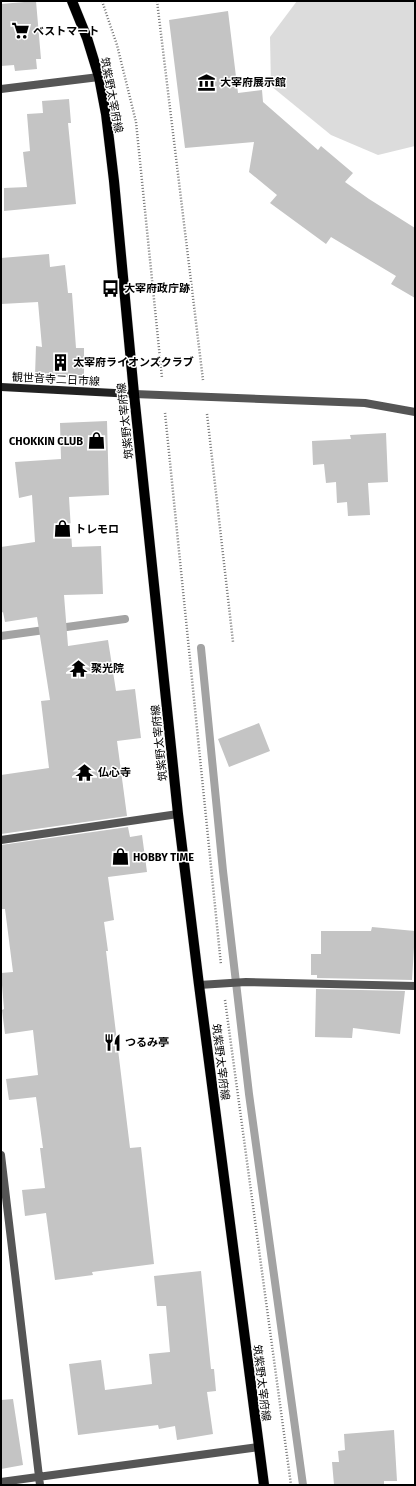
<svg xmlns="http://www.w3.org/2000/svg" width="416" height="1486" font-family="'Fira Sans','Noto Sans JP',sans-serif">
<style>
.green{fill:#dcdcdc}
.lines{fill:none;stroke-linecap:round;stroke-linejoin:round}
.stream{stroke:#a3a3a3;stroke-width:8}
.building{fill:#c4c4c4}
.primary-casing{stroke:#dbdbdb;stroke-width:11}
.path{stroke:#777;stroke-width:2.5;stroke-dasharray:1 2;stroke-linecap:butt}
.street{stroke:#555;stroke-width:8}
.secondary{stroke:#222;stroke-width:8}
.primary{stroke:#000;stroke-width:10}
.labels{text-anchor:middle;stroke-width:3;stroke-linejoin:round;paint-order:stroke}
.poi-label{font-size:11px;font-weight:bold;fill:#000;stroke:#fff;text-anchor:start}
.street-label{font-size:11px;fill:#000;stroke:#fff}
</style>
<rect width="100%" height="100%" fill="#fff"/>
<path class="green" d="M297,1H415V146L378,155L331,135L271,86L270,37Z"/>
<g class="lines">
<path class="stream" d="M1,636L125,619
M201,648L223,871L249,1094L303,1485"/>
</g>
<path class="building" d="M36,1L41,59H36L37,69L15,71L14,65L1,66V4Z
M228,11L238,93L262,90L263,102L318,150L321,146L353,173L345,182L369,199L415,228V298L391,284L396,276L331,237L326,244L270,203L277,195L249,172L254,142L185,148L169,20Z
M69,99L71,123H68L76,204L4,211V188L27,187L23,152L30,151L27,114L43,113L42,101Z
M49,254L50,267L65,265L68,293H72L76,348H84V378L35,376L36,346L42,347L38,302L1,304V258Z
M107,421L109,495L69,497L72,547L101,546L103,594L64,595L68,646L108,640L116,691L135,689L141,738L117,741L127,816L1,834V775L49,768L41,701L50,700L37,617L5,622L3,612L1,613V547L35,542L32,495L19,498L15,462L61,459L60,423Z
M386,433L388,482L368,483L370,515L348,516L347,502L337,503L336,482L326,483L324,464L313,465L312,441L351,439L350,435Z
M259,723L270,751L229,767L218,739Z
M128,827L130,837L142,835L147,872L108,877L114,920L104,922L108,951H106L130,1148L141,1147L154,1264L92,1272L93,1275L55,1280L46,1213L25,1216L22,1190L45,1188L40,1148H43L36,1097L9,1100L6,1079L38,1075L33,1030L5,1034L2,1010L4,1009L1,973L13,972L5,909H1V845Z
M372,927L415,931L412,980L317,978V975H311V954H321V931H371Z
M316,989L405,991L400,1034L353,1028L352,1038L315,1037Z
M201,1271L211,1369H214L216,1391L207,1392L213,1434L177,1440L175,1426L159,1429L158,1425L78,1435L69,1364L101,1360L105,1390L152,1384L149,1354L170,1352L166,1306H157L154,1276Z
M13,1399L23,1465L1,1469V1400Z
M394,1430L397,1481H384V1485H334L332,1462H339L338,1451L345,1450L344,1434Z"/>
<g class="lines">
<defs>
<path id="primary" d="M72,1L87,38L99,77L106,114L114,181L134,394L178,814L199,985L264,1485"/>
</defs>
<use href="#primary" class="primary-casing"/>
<path class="path" d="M102,1L117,45L136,122L162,378
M157,1L203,380
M165,413L221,965
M207,414L233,642
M225,1000L291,1485"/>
<path class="street" d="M1,89L99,77
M134,394L365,403L415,412
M1,840L178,814
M199,985L246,982L415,986
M1,1155L40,1485
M1,1482L259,1447"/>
<path class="secondary" d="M1,387L134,394"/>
<use href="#primary" class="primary"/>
</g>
<defs>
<symbol id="supermarket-bare" viewBox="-9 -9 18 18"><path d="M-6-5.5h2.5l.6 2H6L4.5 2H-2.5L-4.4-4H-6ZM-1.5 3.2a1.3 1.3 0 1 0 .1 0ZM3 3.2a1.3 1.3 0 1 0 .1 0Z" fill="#000" stroke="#fff" stroke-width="2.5" paint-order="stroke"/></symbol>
<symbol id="museum-bare" viewBox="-9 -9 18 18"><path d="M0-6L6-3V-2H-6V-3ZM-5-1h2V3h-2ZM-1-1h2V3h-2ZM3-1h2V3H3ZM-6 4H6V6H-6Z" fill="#000" stroke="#fff" stroke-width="2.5" paint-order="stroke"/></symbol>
<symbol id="bus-bare" viewBox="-9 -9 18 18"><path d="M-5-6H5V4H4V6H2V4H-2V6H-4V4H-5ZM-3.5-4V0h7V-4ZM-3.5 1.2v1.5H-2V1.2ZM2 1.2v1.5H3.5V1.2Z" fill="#000" stroke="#fff" stroke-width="2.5" paint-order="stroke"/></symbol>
<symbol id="building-bare" viewBox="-9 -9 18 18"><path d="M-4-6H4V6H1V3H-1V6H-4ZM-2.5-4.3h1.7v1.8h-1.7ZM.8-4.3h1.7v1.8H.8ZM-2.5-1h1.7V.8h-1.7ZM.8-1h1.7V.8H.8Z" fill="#000" stroke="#fff" stroke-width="2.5" paint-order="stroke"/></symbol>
<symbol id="shop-bare" viewBox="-9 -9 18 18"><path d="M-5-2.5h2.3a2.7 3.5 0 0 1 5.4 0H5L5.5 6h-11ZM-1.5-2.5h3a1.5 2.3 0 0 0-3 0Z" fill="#000" stroke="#fff" stroke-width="2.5" paint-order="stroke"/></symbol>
<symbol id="temple-bare" viewBox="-9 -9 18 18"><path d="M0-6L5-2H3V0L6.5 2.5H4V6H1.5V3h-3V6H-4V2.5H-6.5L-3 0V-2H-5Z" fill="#000" stroke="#fff" stroke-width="2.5" paint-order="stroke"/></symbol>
<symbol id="restaurant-bare" viewBox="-9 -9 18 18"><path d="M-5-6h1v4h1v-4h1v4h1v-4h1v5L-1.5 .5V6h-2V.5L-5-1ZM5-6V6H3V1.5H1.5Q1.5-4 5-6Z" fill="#000" stroke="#fff" stroke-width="2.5" paint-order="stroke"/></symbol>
</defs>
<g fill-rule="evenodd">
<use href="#supermarket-bare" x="8" y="18" width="25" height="25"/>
<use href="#museum-bare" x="194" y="70" width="25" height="25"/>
<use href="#bus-bare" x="98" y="276" width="25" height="25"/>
<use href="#building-bare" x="48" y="350" width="25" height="25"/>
<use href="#shop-bare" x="84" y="428" width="25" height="25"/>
<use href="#shop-bare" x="50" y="516" width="25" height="25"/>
<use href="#temple-bare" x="66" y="656" width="25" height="25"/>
<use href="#temple-bare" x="72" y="760" width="25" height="25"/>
<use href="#shop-bare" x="108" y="844" width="25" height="25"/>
<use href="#restaurant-bare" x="100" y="1030" width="25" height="25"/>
</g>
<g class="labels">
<g class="poi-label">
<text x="33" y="35">ベストマート</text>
<text x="220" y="86">大宰府展示館</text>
<text x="124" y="292">大宰府政庁跡</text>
<text x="73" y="366">太宰府ライオンズクラブ</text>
<text x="83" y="445" text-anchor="end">CHOKKIN CLUB</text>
<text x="75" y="533">トレモロ</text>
<text x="91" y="672">聚光院</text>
<text x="98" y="776">仏心寺</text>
<text x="133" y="861">HOBBY TIME</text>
<text x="125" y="1046">つるみ亭</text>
</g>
<g class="street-label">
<text transform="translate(112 95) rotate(79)" y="4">筑紫野太宰府線</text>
<text transform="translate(56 379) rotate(3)" y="4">観世音寺二日市線</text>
<text transform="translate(125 421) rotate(-96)" y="4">筑紫野太宰府線</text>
<text transform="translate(159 743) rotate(-96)" y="4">筑紫野太宰府線</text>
<text transform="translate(221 1062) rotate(83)" y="4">筑紫野太宰府線</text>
<text transform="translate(262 1383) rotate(83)" y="4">筑紫野太宰府線</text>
</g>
</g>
<rect width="416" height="1486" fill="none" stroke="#000000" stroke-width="4"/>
</svg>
